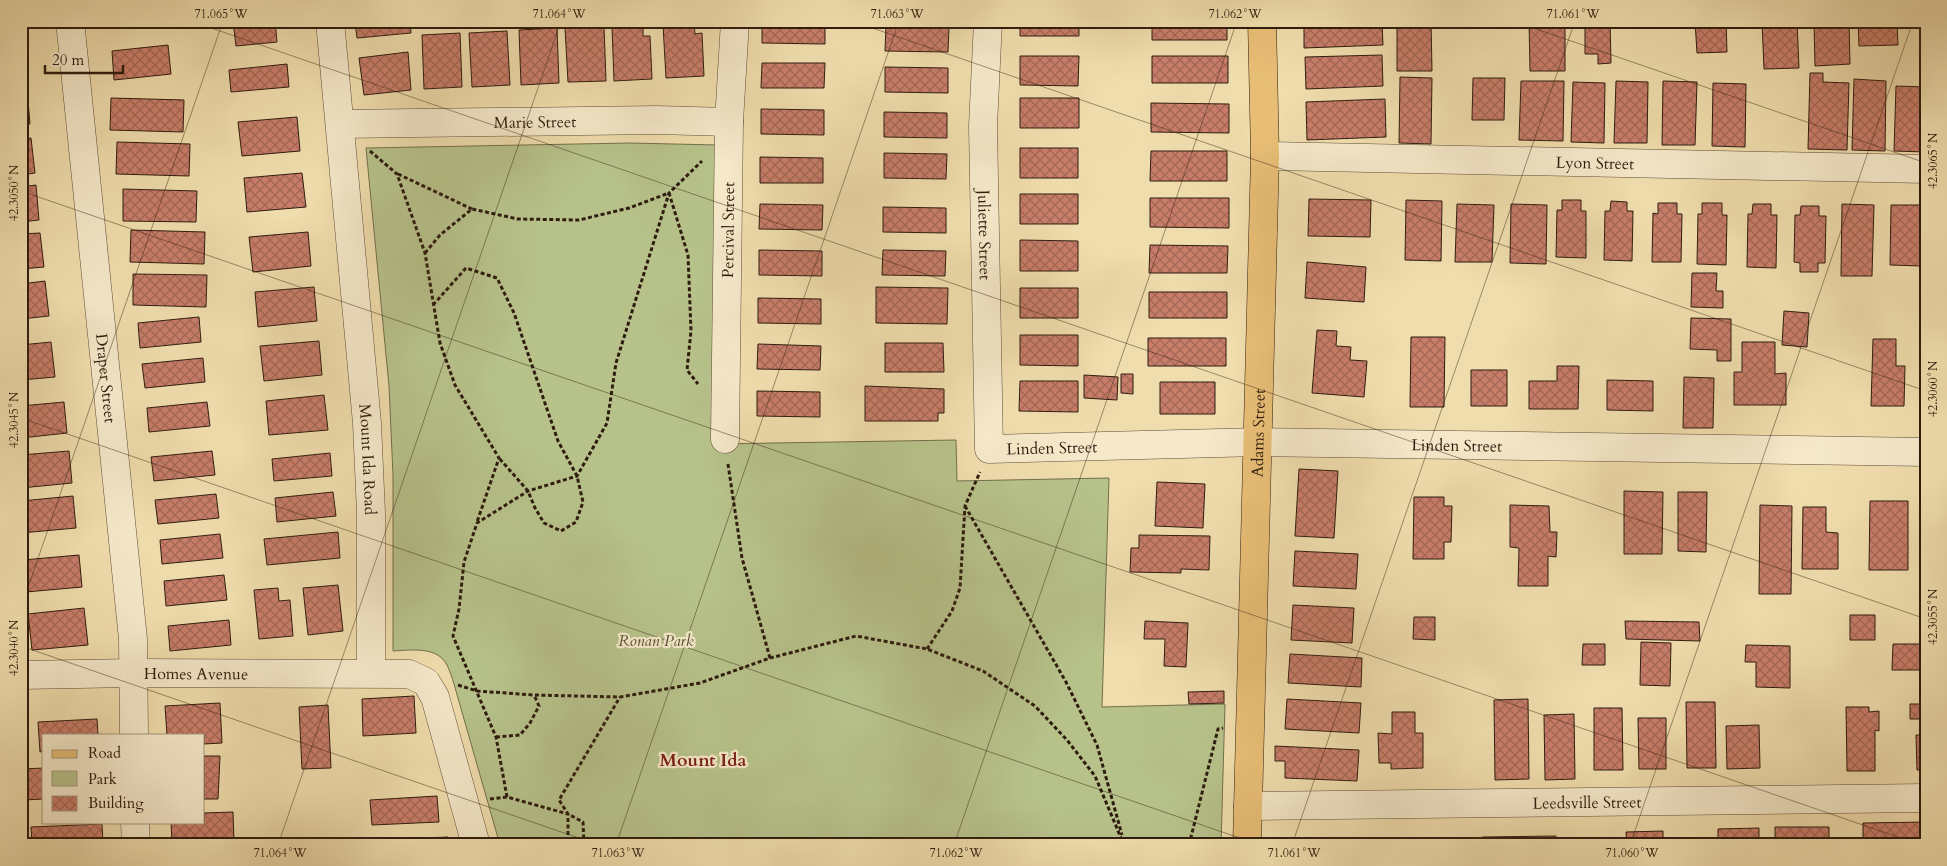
<svg xmlns="http://www.w3.org/2000/svg" width="1947" height="866" font-family="Cardo,serif">
<style>
.park{fill:#b7c28b;stroke:#736f4c}
.building{fill:url(#building-cross-hatch);stroke:#2f1c0e}
.lines{fill:none;stroke-linecap:round;stroke-linejoin:round}
.minor-casing{stroke:#5f4c36;stroke-width:29}
.major-casing{stroke:#2f1c0e;stroke-width:29}
.path{stroke:#2f1c0e;stroke-width:3;stroke-dasharray:4 2.5;stroke-linecap:butt}
.minor{stroke:#f5e9ca;stroke-width:28}
.major{stroke:#e8be76;stroke-width:28}
.ticks{fill:none;stroke:#2f1c0e;stroke-width:1;stroke-opacity:0.45}
.labels{text-anchor:middle;stroke-width:4.5;stroke-linejoin:round;paint-order:stroke}
.street-label{font-size:16px;fill:#2f1c0e;stroke:#f5e9ca}
.park-label{font-size:16px;font-style:italic;fill:#584e34;stroke:#f5e9ca}
.neighbourhood-label{font-size:18px;font-weight:bold;fill:#7a1f14;stroke:#f5e9ca}
.neatline{fill:none;stroke:#2f1c0e;stroke-width:2}
.ticks-label{font-size:12px;text-anchor:middle;fill:#2f1c0e}
</style>
<defs>
<pattern id="building-cross-hatch" width="8" height="8" patternUnits="userSpaceOnUse" patternTransform="scale(1.25)"><rect width="8" height="8" fill="#c97e6a"/><path d="M0 0l8 8M0 8l8-8" fill="none" stroke="#a46656"/></pattern>
</defs>
<rect width="100%" height="100%" fill="#f0ddad"/>
<filter id="stains"><feTurbulence type="fractalNoise" baseFrequency=".004" numOctaves="4"/><feColorMatrix values="0 0 0 0 .2 0 0 0 0 .09 0 0 0 0 .02 0 0 0 .5 -.17"/></filter>
<radialGradient id="worn" r=".72"><stop offset=".6" stop-color="#630" stop-opacity="0"/><stop offset="1" stop-color="#630" stop-opacity=".3"/></radialGradient>
<path class="park" d="M629,143L718,145L714,444L956,440L957,481L1109,478L1102,707L1225,704L1221,845H500L454,684C452,678 450,671 447,665C437,646 411,650 393,651V475L389,386L366,148Z"/>
<path class="building" d="M233,21H275L277,42L236,46Z
M355,21H410L411,33L357,38Z
M762,21H825V44L762,43Z
M1020,21H1079V36H1020Z
M1152,21H1227V40H1152Z
M1304,21H1382L1383,45L1304,48Z
M1397,21H1431L1432,71H1397Z
M1529,21H1565V71H1530Z
M1585,21H1610L1611,63L1598,64V54H1585Z
M1695,21H1726L1727,52L1697,53Z
M1762,21H1797L1799,68L1764,69Z
M1814,21H1849L1850,64L1815,66Z
M1858,21H1891V24H1897L1898,45L1859,46Z
M694,23L695,34L702,33L704,76L666,78L663,25Z
M604,26L606,81L568,82L565,28Z
M643,26V36H650L652,79L614,81L612,27Z
M886,26L949,27L948,52L885,51Z
M557,28L559,83L521,85L519,30Z
M507,31L510,85L472,87L469,33Z
M460,33L462,87L424,89L422,35Z
M21,42L25,77H21Z
M168,45L171,74L114,80L112,51Z
M408,52L411,90L364,95L359,58Z
M1382,55L1383,86L1306,89L1305,57Z
M1020,56H1079L1078,86L1020,85Z
M1152,56H1228V83H1152Z
M762,63H825L824,88H761Z
M287,64L289,87L231,92L229,70Z
M885,67L948,68V93L885,92Z
M1810,73H1823V82L1849,83L1847,150L1808,149Z
M1400,77L1432,78L1431,144L1399,143Z
M1473,78H1505L1504,120H1472Z
M1854,79L1886,81L1885,151L1852,150Z
M1521,81H1564L1563,141L1519,140Z
M1616,81L1648,82L1647,143H1614Z
M1663,81L1697,82L1695,145H1662Z
M1573,82L1605,83L1604,143L1571,142Z
M1713,83L1746,84L1745,147L1712,146Z
M1896,86L1926,87V152L1894,151Z
M27,89L30,124L21,125V90Z
M111,98L184,100L183,132L110,130Z
M1020,98H1079V128H1020Z
M1385,99L1386,137L1307,140L1306,102Z
M1151,103L1229,104V133L1151,132Z
M761,109L824,110V135L761,134Z
M884,112L947,113V138L884,137Z
M297,117L300,151L242,156L238,122Z
M31,138L35,173L21,175V139Z
M117,142L190,144L189,176L116,174Z
M1020,148H1078V178H1020Z
M1151,151H1227V181H1150Z
M884,153L947,154L946,179L884,178Z
M760,157L823,158V183H760Z
M302,173L306,207L247,212L244,178Z
M36,185L39,220L21,222V187Z
M123,189L197,191L196,222L123,221Z
M1020,194H1078V224H1020Z
M1150,198H1229V228L1150,227Z
M1309,199L1371,200L1370,237L1308,236Z
M1406,200L1442,201L1441,261L1405,260Z
M1562,200H1581V211H1586V258L1556,257L1557,210H1562Z
M1611,201L1627,202V211H1633L1632,261L1604,260L1605,211H1610Z
M1658,203H1677V214H1682L1681,262H1652L1653,213L1658,214Z
M1702,203H1722V215H1727L1726,265L1697,264L1698,214H1702Z
M760,204L823,205L822,230L759,229Z
M1457,204L1494,205L1492,262H1455Z
M1511,204L1547,205L1546,264L1510,263Z
M1753,204H1771V215H1777L1776,268L1747,267L1748,214H1752Z
M1842,204L1874,205L1872,276H1841Z
M1891,205H1923L1921,266L1890,265Z
M1801,206H1819V216H1826L1825,263H1818V272H1800V263L1794,262L1795,215H1800Z
M883,207L946,208V233L883,232Z
M131,230L205,232L204,264L130,262Z
M308,232L311,266L253,272L249,237Z
M40,233L44,267L21,269V234Z
M1020,240L1078,241V271H1020Z
M1150,245L1228,246L1227,273H1149Z
M759,250L822,251V276L759,275Z
M883,250L946,251L945,276L882,275Z
M1307,262L1366,267L1364,302L1305,298Z
M1692,273H1717L1716,291H1723V308L1691,307Z
M133,274L207,275L206,307L133,305Z
M45,281L49,316L21,319V284Z
M314,287L317,321L258,327L255,292Z
M876,287L948,288L947,324L876,323Z
M1020,288H1078V318H1020Z
M1149,292H1227V318H1149Z
M758,298L821,299V324L758,323Z
M1784,311L1809,313L1807,347L1782,345Z
M199,317L201,342L140,348L138,323Z
M1691,318L1731,319V361H1717V350L1690,349Z
M1317,330L1337,331L1336,346L1351,347L1350,360L1367,361L1364,397L1312,393Z
M1020,335H1078V366L1020,365Z
M1411,337H1445L1444,407H1410Z
M1148,338H1226V366H1148Z
M1873,339H1896V366H1905L1904,406H1871Z
M319,341L322,375L264,381L260,346Z
M51,342L55,377L21,380V345Z
M1742,342H1775V374L1786,373V405H1734V372H1742Z
M885,343H943L944,372H885Z
M758,344L821,346L820,370L757,369Z
M1925,347H1926V424H1924Z
M203,358L205,382L145,388L142,364Z
M1557,366H1579L1578,409H1529V381H1557Z
M1471,370H1507V406H1471Z
M1121,374H1133V394L1121,393Z
M1084,375L1118,377L1117,400L1084,398Z
M1684,377L1714,378L1713,428H1683Z
M1607,380L1653,381V411L1607,410Z
M1020,381H1078V412L1019,411Z
M1160,382H1215V414H1160Z
M865,386L944,389V413H938V421H865Z
M757,391L820,392V417L757,416Z
M324,395L328,430L269,435L266,401Z
M64,402L67,433L21,438V406Z
M207,402L210,426L149,432L147,408Z
M69,451L72,483L21,488V455Z
M212,451L215,475L154,481L151,457Z
M330,453L332,476L274,481L272,459Z
M1299,469L1338,471L1334,538L1295,536Z
M1157,482L1205,484L1203,528L1155,526Z
M1925,485H1926V548H1925Z
M1624,491L1663,492L1662,554H1624Z
M333,492L336,516L277,522L275,498Z
M1678,492H1707L1706,552L1678,551Z
M216,494L219,518L158,524L155,500Z
M73,496L76,528L21,533V501Z
M1414,497H1444V506H1452L1451,542H1444V559H1413Z
M1870,501H1908V570H1869Z
M1510,505L1549,506L1550,532H1557L1556,557L1548,556V586H1518L1519,548L1510,547Z
M1760,505L1792,506L1791,594H1759Z
M1803,507H1826V532L1838,533V569H1802Z
M338,532L340,558L267,565L264,539Z
M220,534L223,558L162,564L160,540Z
M1139,535L1210,536L1209,570L1181,569V573L1130,572L1131,548H1139Z
M1295,551L1358,554L1356,589L1293,586Z
M79,555L82,587L26,592L23,560Z
M224,575L227,600L166,606L164,581Z
M338,585L343,631L308,635L303,588Z
M278,588L279,601L290,600L293,636L259,639L254,590Z
M1293,605L1354,608L1352,643L1291,640Z
M84,608L88,645L32,650L28,614Z
M1850,615H1875V640H1850Z
M1414,617H1435V640L1413,639Z
M229,620L231,645L170,651L168,626Z
M1145,621L1188,623L1186,667L1164,666L1165,639H1144Z
M1625,621L1699,622L1700,641L1626,639Z
M1641,642L1671,643L1670,686L1640,685Z
M1583,644H1605V665H1582Z
M1893,644H1926V670H1892Z
M1746,645L1790,646V688L1756,687V662H1745Z
M1290,654L1362,658L1361,687L1288,683Z
M1224,691V703L1189,704L1188,692Z
M414,696L416,733L363,736L362,699Z
M1287,699L1361,703L1359,733L1285,729Z
M1528,699L1529,779L1495,780L1494,700Z
M1686,702H1715L1716,768H1687Z
M220,703L222,743L204,744V735H167L165,706Z
M1910,704H1926V719H1910Z
M328,705L331,768L302,769L299,707Z
M1846,707H1869V712L1879,711V731L1875,730V771H1847Z
M1594,708H1622L1623,770H1594Z
M1392,712H1415V733H1423V768L1391,769V763H1379L1378,733L1392,734Z
M1574,714L1575,779L1545,780L1544,715Z
M1638,718H1666V769H1639Z
M97,719L98,735H44V751L40,752L38,722Z
M1759,725L1760,768L1727,769L1726,726Z
M1916,735H1926V770H1917Z
M1275,746L1359,750L1357,781L1285,778V761H1275Z
M204,756H220L218,799H204Z
M44,768V799L23,800L22,769Z
M437,796L439,822L372,825L370,800Z
M233,812L234,841L172,844L171,822H204V813Z
M1926,822V845H1863V823Z
M102,824L103,845H32L31,827Z
M1775,827H1829V845H1775Z
M1759,828V845H1718V829Z
M1663,831V845H1627L1626,832Z
M1556,836V845H1482V837Z
M448,837V845H381V840Z
M1286,842L1333,844V845H1286Z"/>
<g class="lines">
<defs>
<g id="minor">
<path id="s1" d="M70,21L133,639L134,735"/>
<path id="s2" d="M330,21L367,423L371,513V673"/>
<path id="s3" d="M988,21L983,126L989,449L1259,442L1926,452"/>
<path id="s4" d="M340,124L657,120L729,122"/>
<path id="s5" d="M1265,156L1926,169"/>
<path id="s6" d="M725,439L729,122L735,21"/>
<path id="s7" d="M21,675L134,673L409,674L426,682L435,697L476,845"/>
<path id="s8" d="M1248,806L1926,798"/>
<path d="M135,822L136,845"/>
</g>
<g id="major">
<path id="s9" d="M1247,845L1265,156L1262,21"/>
</g>
</defs>
<use href="#minor" class="minor-casing"/>
<use href="#major" class="major-casing"/>
<path class="path" d="M370,151L397,174L425,253L440,343L455,385L499,458L477,522
M398,174L472,209
M425,253L440,235L472,209L518,219L579,220L629,208L669,193L688,255L691,331L687,370L698,384
M433,305L466,268L497,278L514,313L558,441L577,476L583,502L576,522L561,531L544,523L535,508L528,491L499,458
M728,464L742,558L770,658
M965,506L1066,682L1097,745L1122,835
M927,649L952,611L960,588L965,506L980,472
M458,685L477,691L534,695L620,697L700,683L770,658L856,636L927,649L983,671L1035,706L1067,740L1095,776L1124,845
M496,737L520,735L530,723L539,706L534,695
M507,797L496,737L453,636L459,609L464,562L477,523L528,491L577,476L607,423L616,363L669,193L702,161
M490,799L507,797L568,814V845
M584,845L583,822L568,814L559,800L620,697
M1189,845L1218,729L1223,728"/>
<use href="#minor" class="minor"/>
<use href="#major" class="major"/>
</g>
<path class="ticks" d="M191,21L1926,619M852,21L1926,391M1513,21L1926,163M21,191L1921,845M21,418L1260,845M21,608L223,21M21,646L599,845M278,845L561,21M616,845L899,21M954,845L1237,21M1292,845L1575,21M1630,845L1913,21"/>
<g class="labels">
<g class="street-label">
<text dy="6" stroke="none"><textPath href="#s4" startOffset="195">Marie Street</textPath></text>
<text dy="6" stroke="none"><textPath href="#s5" startOffset="330">Lyon Street</textPath></text>
<text dy="6" stroke="none"><textPath href="#s6" startOffset="209">Percival Street</textPath></text>
<text dy="6" stroke="none"><textPath href="#s3" startOffset="214">Juliette Street</textPath></text>
<text dy="6" stroke="none"><textPath href="#s1" startOffset="359">Draper Street</textPath></text>
<text dy="6" stroke="none"><textPath href="#s9" startOffset="412">Adams Street</textPath></text>
<text dy="6" stroke="none"><textPath href="#s3" startOffset="896">Linden Street</textPath></text>
<text dy="6" stroke="none"><textPath href="#s3" startOffset="491">Linden Street</textPath></text>
<text dy="6" stroke="none"><textPath href="#s2" startOffset="440">Mount Ida Road</textPath></text>
<text dy="6" stroke="none"><textPath href="#s7" startOffset="175">Homes Avenue</textPath></text>
<text dy="6" stroke="none"><textPath href="#s8" startOffset="339">Leedsville Street</textPath></text>
</g>
<g class="park-label">
<text x="656" y="646">Ronan Park</text>
</g>
<g class="neighbourhood-label">
<text x="703" y="766">Mount Ida</text>
</g>
</g>
<rect width="1947" height="866" fill="none" stroke="#f0ddad" stroke-width="55"/>
<rect x="42" y="734" width="162" height="90" fill="#f5e9ca" stroke="#a6977f"/>
<rect x="52" y="750" width="25" height="8" fill="#e8be76" stroke="#a6977f"/>
<text x="88" y="758" font-size="15" fill="#2f1c0e">Road</text>
<rect x="52" y="771" width="25" height="15" fill="#b7c28b" stroke="#a6977f"/>
<text x="88" y="784" font-size="15" fill="#2f1c0e">Park</text>
<rect x="52" y="796" width="25" height="15" fill="url(#building-cross-hatch)" stroke="#a6977f"/>
<text x="88" y="808" font-size="15" fill="#2f1c0e">Building</text>
<path d="M45 65v8h78v-8" fill="none" stroke="#2f1c0e" stroke-width="2.5"/>
<text x="52" y="65" font-size="15" fill="#2f1c0e" stroke="#f5e9ca" stroke-width="4" paint-order="stroke">20 m</text>
<rect x="28" y="28" width="1892" height="810" class="neatline"/>
<g class="ticks-label">
<text x="221" y="18">71.065°W</text>
<text x="559" y="18">71.064°W</text>
<text x="897" y="18">71.063°W</text>
<text x="1235" y="18">71.062°W</text>
<text x="1573" y="18">71.061°W</text>
<text transform="translate(1933 161) rotate(-90)" y="4">42.3065°N</text>
<text transform="translate(14 193) rotate(-90)" y="4">42.3050°N</text>
<text transform="translate(1933 389) rotate(-90)" y="4">42.3060°N</text>
<text transform="translate(14 420) rotate(-90)" y="4">42.3045°N</text>
<text transform="translate(1933 617) rotate(-90)" y="4">42.3055°N</text>
<text transform="translate(14 648) rotate(-90)" y="4">42.3040°N</text>
<text x="280" y="857">71.064°W</text>
<text x="618" y="857">71.063°W</text>
<text x="956" y="857">71.062°W</text>
<text x="1294" y="857">71.061°W</text>
<text x="1632" y="857">71.060°W</text>
</g>
<rect width="100%" height="100%" filter="url(#stains)"/>
<rect width="100%" height="100%" fill="url(#worn)"/>
</svg>
